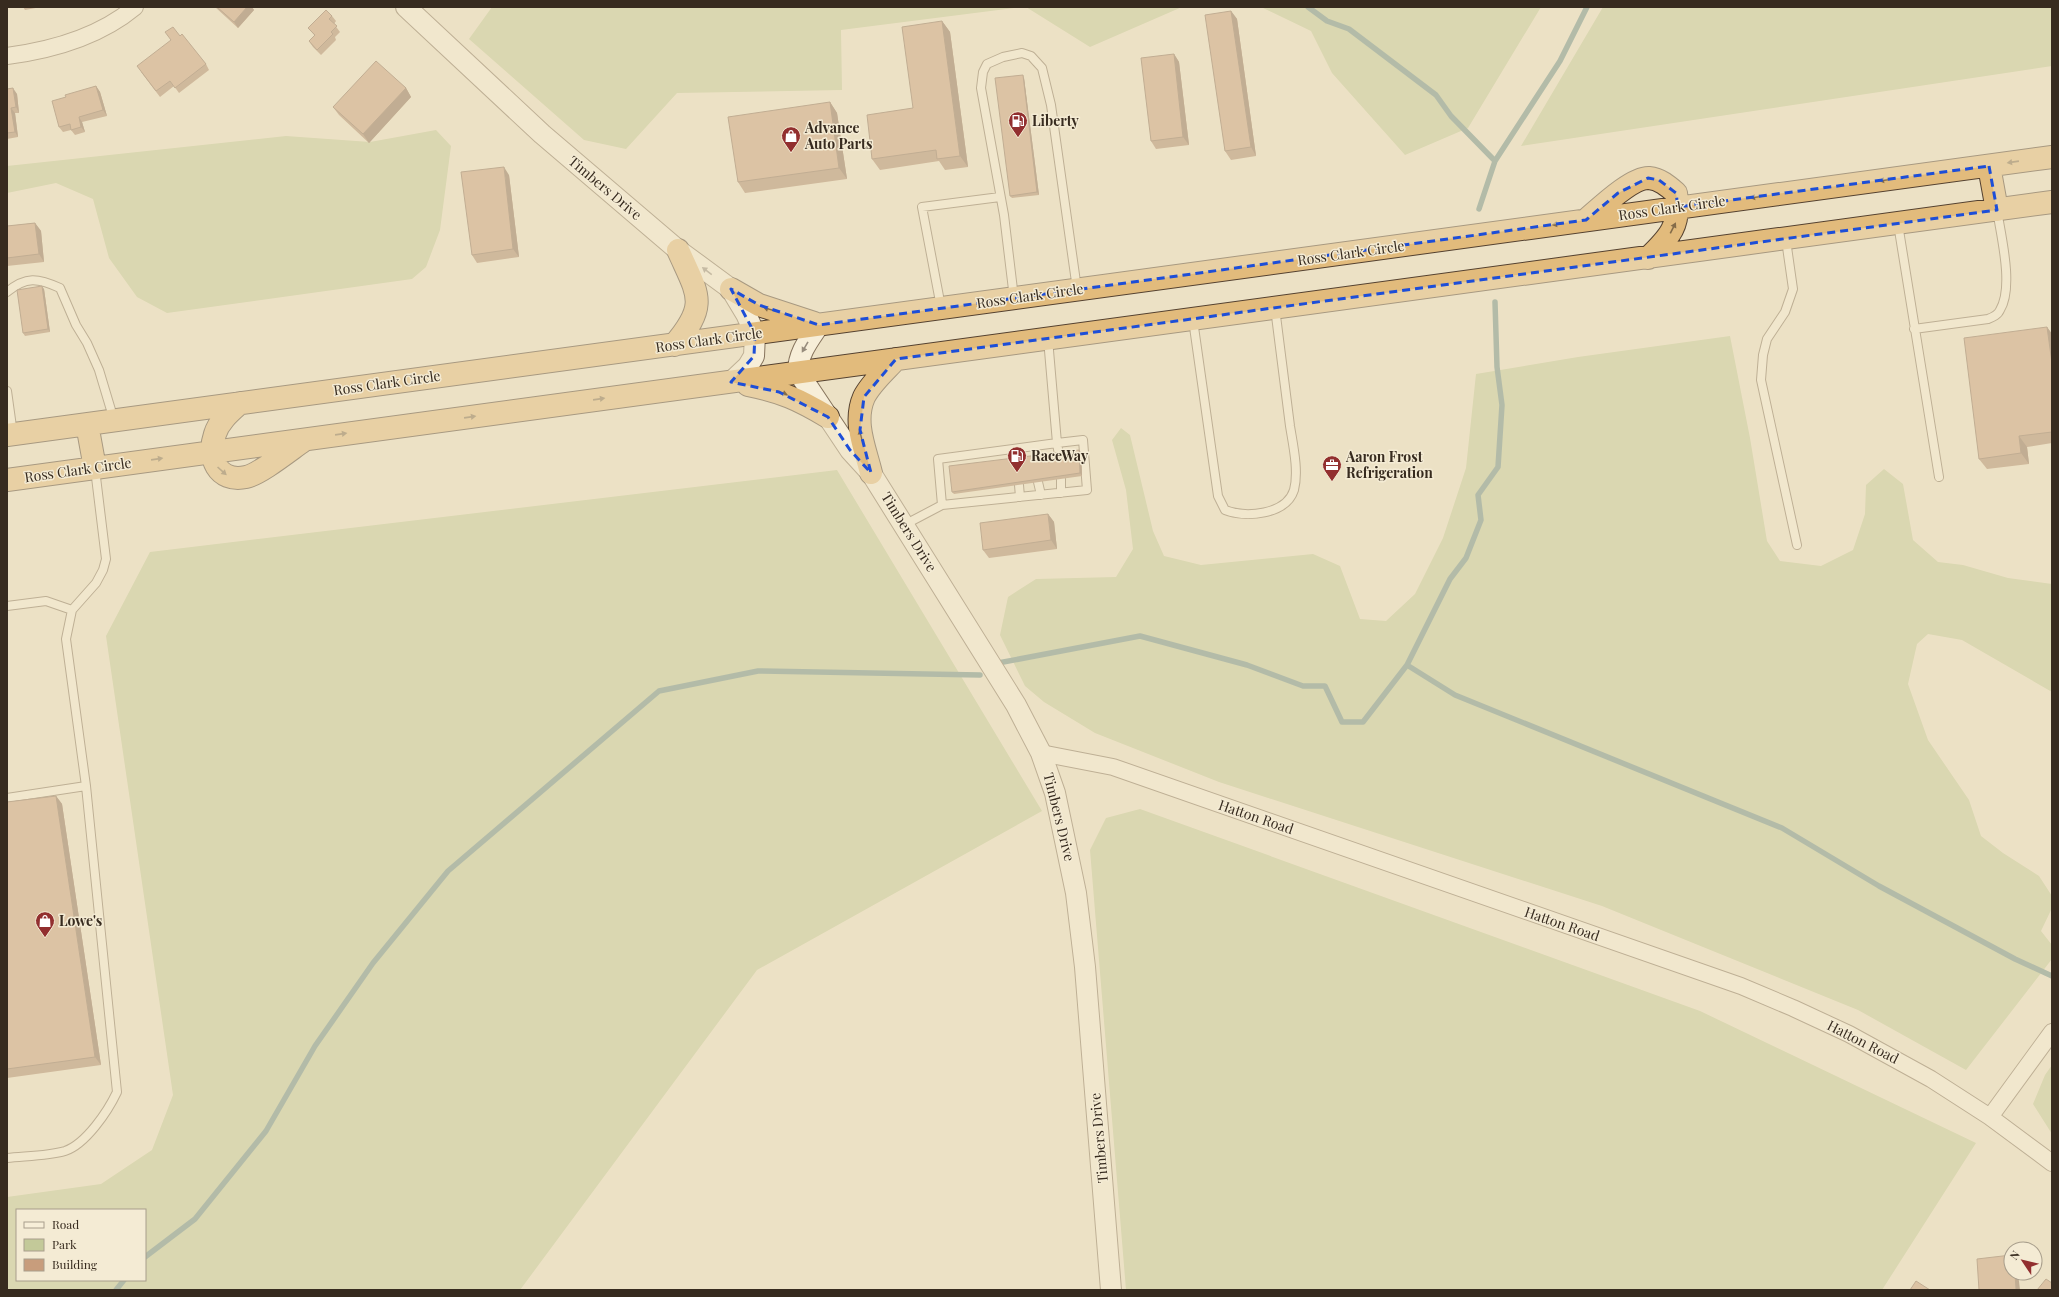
<svg xmlns="http://www.w3.org/2000/svg" width="2059" height="1297" font-family="'Playfair Display',serif">
<style>
.green{fill:#c3c999;fill-rule:evenodd}
.lines{fill:none;stroke-linecap:round;stroke-linejoin:round}
.stream{stroke:#6d8d86;stroke-width:5.5}
.service-casing{stroke:#86735c;stroke-width:10}
.minor-casing{stroke:#86735c;stroke-width:18}
.tertiary-casing{stroke:#86735c;stroke-width:22}
.trunk-casing{stroke:#544130;stroke-width:24}
.service{stroke:#f7eed8;stroke-width:8}
.minor{stroke:#f7eed8;stroke-width:16}
.tertiary{stroke:#f7eed8;stroke-width:20}
.trunk{stroke:#e2bb7c;stroke-width:22}
.wall{fill:#ac876b}
.shaded-wall{fill:#8c6e57}
.building{fill:#c89d7c;stroke:#8c6e57}
.oneway{fill:#846c49}
.oneway2{fill:#978c7c}
.marked{fill:none;stroke:#1d4ed8;stroke-width:3;stroke-dasharray:8 5;stroke-linejoin:round}
.labels{text-anchor:middle;stroke-width:3;stroke-linejoin:round;paint-order:stroke}
.poi-label{font-size:14px;font-weight:bold;fill:#372b1f;stroke:#f4ebd4;text-anchor:start}
.street-label{font-size:14px;fill:#372b1f;stroke:#f4ebd4}
</style>
<rect width="100%" height="100%" fill="#ece1c5"/>
<path class="green" d="M492,7H1021L841,30L842,90L677,93L626,149L584,140L469,39Z
M1026,7H1182L1090,47Z
M1261,7H1541L1468,128L1405,155L1332,73L1311,31Z
M1603,7H2052V66L1521,146Z
M436,130L451,146L440,230L426,267L412,279L167,313L137,297L109,258L93,199L56,183L7,193V166L286,136L370,142Z
M1730,336L1750,438L1767,541L1780,561L1821,566L1853,550L1865,514L1866,485L1884,469L1903,484L1913,540L1938,562L1963,565L2008,578L2052,584V692L1962,640L1928,634L1917,644L1908,684L1928,740L1969,800L1981,836L2003,853L2039,876L2052,896V908L2041,931L2052,945V959L1966,1070L1858,1010L1602,906L1219,782L1095,733L1044,702L1025,686L1000,635L1008,597L1036,579L1116,577L1133,549L1126,490L1112,440L1121,428L1130,435L1153,531L1164,556L1201,565L1313,554L1340,566L1360,619L1386,621L1415,594L1443,538L1466,468L1476,374L1578,357Z
M837,470L1042,811L757,970L520,1290H7V1197L101,1184L152,1150L173,1095L106,636L150,552ZM17,1210H145V1280H17Z
M1140,809L1700,1011L1976,1143L1882,1290H1126L1090,850L1106,818Z
M2052,1065V1134L2033,1104L2045,1075Z"/>
<g class="lines">
<path class="stream" d="M1308,7L1327,21L1349,29L1436,95L1451,116L1495,161
M1479,209L1495,161L1560,61L1587,7
M998,663L1140,636L1247,665L1303,686H1325L1342,722H1363L1407,665L1450,579L1466,558L1481,520L1478,495L1498,467L1502,405L1497,367L1495,302
M1407,665L1455,695L1782,828L1879,886L2015,959L2052,976
M145,1257L195,1219L266,1131L315,1046L373,963L448,871L659,691L758,671L980,675
M116,1290L124,1280"/>
<defs>
<path id="service" d="M1898,224L1939,477
M1786,240L1793,289L1785,312L1767,339L1763,355L1761,380L1797,545
M7,292C26,276 38,278 60,288L76,325L87,343L99,370L114,420
M1014,298L1004,215L981,88L983,72L987,64L1003,57L1022,53L1031,56L1042,68L1051,105L1077,289
M941,307L922,207L1000,197
M1193,320L1218,496L1225,510C1246,518 1286,515 1294,490C1299,471 1293,445 1290,426C1285,387 1280,348 1275,308
M1914,329L1988,319C1993,317 1998,315 2000,310C2014,287 2001,236 1997,210
M7,391L13,434
M1061,479V493
M1038,482L1041,495
M1019,485L1020,497
M942,505L1087,490L1083,440L1057,443L1059,455
M904,525L942,505L938,459L1057,443L1048,339
M7,606L46,601L72,610
M7,798L86,786
M7,1158C25,1156 48,1156 65,1151C86,1144 108,1111 117,1092L86,786L66,639L72,610L96,583L103,570L106,559L95,469"/>
<path id="minor" d="M7,56C53,50 99,37 135,7
M1041,753L1113,767L1741,986L1793,1008L1849,1034L1931,1079L1990,1117L2052,1163
M1990,1117L2052,1032"/>
<path id="tertiary" d="M406,7L542,134L678,250L731,289L746,314L755,334L754,356L748,366L731,382
M819,325C809,340 798,353 798,372L850,450L871,473L1016,705L1041,753L1055,793L1076,893L1085,967L1111,1290"/>
<path id="trunk" d="M1989,166L1997,210
M1586,220C1599,209 1632,177 1649,178C1660,179 1668,186 1676,193C1681,225 1670,237 1648,258
M731,289L759,305L814,323
M674,345C709,304 698,295 678,250
M748,385C782,392 798,399 828,417
M240,403C230,412 219,421 215,434C207,457 217,483 246,477C260,474 290,450 303,441
M87,424L95,468
M7,435L2052,157
M871,473C865,448 853,422 864,397C871,383 885,371 896,359
M7,480L2052,202"/>
</defs>
<use href="#service" class="service-casing"/>
<use href="#minor" class="minor-casing"/>
<use href="#tertiary" class="tertiary-casing"/>
<use href="#trunk" class="trunk-casing"/>
<use href="#service" class="service"/>
<use href="#minor" class="minor"/>
<use href="#tertiary" class="tertiary"/>
<use href="#trunk" class="trunk"/>
</g>
<path class="wall" d="M23,7H41L25,10Z
M215,7H252L254,10L238,28Z
M1231,11L1237,19L1256,156L1231,160L1225,151Z
M332,16L336,21L334,24L340,32L335,37L336,40L321,55L313,47L309,41L315,36L308,28Z
M942,21L950,32L968,167L945,170L939,161L880,170L872,159L913,108Z
M180,36L206,64L209,70L179,93L174,86L160,97L141,72Z
M1174,54L1179,62L1189,145L1156,149L1151,141Z
M1024,78L1039,195L1012,198L1010,196Z
M96,86L100,92L107,116L82,122L85,132L75,135L71,130L63,132L59,127L66,97Z
M406,88L411,97L369,143L339,115L333,107Z
M7,89L17,94L19,113H15L18,137L7,139Z
M830,102L837,113L847,179L745,193L738,182Z
M509,175L519,257L477,263L472,255Z
M35,223L41,231L44,262L7,266V226Z
M44,289L50,332L25,336L23,333Z
M2047,327L2052,334V443L2027,447L2029,464L1987,469L1979,459Z
M1081,452L1082,476L954,494L952,492Z
M1048,514L1054,522L1057,549L989,558L983,550Z
M56,796L62,804L101,1065L7,1078V802Z"/>
<path class="shaded-wall" d="M247,7H252L254,10L238,28L234,22Z
M1231,11L1237,19L1256,156L1251,147Z
M942,21L950,32L968,167L960,156Z
M1174,54L1179,62L1189,145L1183,137Z
M1023,75L1024,78L1039,195L1037,192Z
M96,86L100,92L107,116L103,110Z
M13,88L17,94L19,113L16,107Z
M406,88L411,97L369,143L363,134Z
M830,102L837,113L847,179L839,168Z
M11,108L15,113L18,137L15,132Z
M79,117L82,122L85,132L81,127Z
M504,167L509,175L519,257L513,249Z
M35,223L41,231L44,262L39,254Z
M42,286L44,289L50,332L48,329Z
M2047,327L2052,334V363Z
M2019,436L2027,447L2029,464L2021,453Z
M1079,450L1081,452L1082,476L1080,473Z
M1048,514L1054,522L1057,549L1051,540Z
M56,796L62,804L101,1065L95,1057Z
M2015,1273H2018L2020,1290H2016Z"/>
<path class="building" d="M217,7H247L234,22Z
M326,10L332,16L329,19L337,26L331,32L333,34L317,50L309,41L315,35L308,28Z
M1231,11L1251,147L1225,151L1205,15Z
M942,21L960,156L937,159L936,150L872,159L867,115L913,108L902,27Z
M173,27L180,36L182,34L206,64L175,88L170,81L156,91L137,66L171,40L165,32Z
M1174,54L1183,137L1151,141L1141,58Z
M376,61L406,88L363,134L333,107Z
M1023,75L1037,192L1010,196L995,78Z
M96,86L103,110L79,117L81,127L71,130L70,124L59,127L52,101L66,97L65,95Z
M13,88L16,107L11,108L15,132L7,133V89Z
M830,102L839,168L738,182L728,117Z
M504,167L513,249L472,255L461,172Z
M35,223L39,254L7,258V226Z
M42,286L48,329L23,333L17,290Z
M2047,327L2052,363V432L2019,436L2021,453L1979,459L1964,338Z
M1079,450L1080,473L952,492L949,466Z
M1048,514L1051,540L983,550L980,523Z
M56,796L95,1057L7,1069V802Z
M2011,1255V1273H2015L2016,1290H1979L1977,1259Z
M2046,1279L2052,1283V1290H2037Z
M1916,1281L1930,1290H1910Z"/>
<defs><path id="oneway-solid" d="M-6-.8H1V-3.2L6.5 0L1 3.2V.8H-6Z"/></defs>
<g class="oneway">
<use href="#oneway-solid" transform="translate(2013 162) rotate(172)"/>
<use href="#oneway-solid" transform="translate(1885 180) rotate(172)"/>
<use href="#oneway-solid" transform="translate(1756 197) rotate(172)"/>
<use href="#oneway-solid" transform="translate(1558 224) rotate(172)"/>
<use href="#oneway-solid" transform="translate(1673 228) rotate(-63)"/>
<use href="#oneway-solid" transform="translate(769 309) rotate(-162)"/>
<use href="#oneway-solid" transform="translate(782 393) rotate(20)"/>
<use href="#oneway-solid" transform="translate(599 399) rotate(-8)"/>
<use href="#oneway-solid" transform="translate(470 417) rotate(-8)"/>
<use href="#oneway-solid" transform="translate(341 434) rotate(-8)"/>
<use href="#oneway-solid" transform="translate(861 435) rotate(-103)"/>
<use href="#oneway-solid" transform="translate(157 459) rotate(-8)"/>
<use href="#oneway-solid" transform="translate(222 471) rotate(42)"/>
</g>
<g class="oneway2">
<use href="#oneway-solid" transform="translate(707 271) rotate(-143)"/>
<use href="#oneway-solid" transform="translate(805 347) rotate(120)"/>
</g>
<path d="M0 0H2059V1297H0ZM1989,166L1997,210L896,359L864,397L860,430L871,473L850,450L828,417L779,392L731,382L754,356L755,334L731,289L759,305L819,325L1586,220L1618,193L1648,178L1659,180L1676,193L1678,207Z" fill="#ece1c5" fill-opacity=".55" fill-rule="evenodd"/>
<path class="marked" d="M1989,166L1997,210L896,359L864,397L860,430L871,473L850,450L828,417L779,392L731,382L754,356L755,334L731,289L759,305L819,325L1586,220L1618,193L1648,178L1659,180L1676,193L1678,207Z"/>
<defs>
<symbol id="fuel-pin" viewBox="-11 -11 22 30"><path d="M0 17L-7.5 6A9.5 9.5 0 1 1 7.5 6Z" fill="#922f2f" stroke="#f4ebd4"/><path d="M-5.5-6h7V0h2V4h1.3V-2.5L3-4.5l.8-.8L6-3V5H2.5V1h-1V6h-7ZM-4.2-4.7v3.2H.2V-4.7Z" fill="#fff"/></symbol>
<symbol id="shop-pin" viewBox="-11 -11 22 30"><path d="M0 17L-7.5 6A9.5 9.5 0 1 1 7.5 6Z" fill="#922f2f" stroke="#f4ebd4"/><path d="M-5-2.5h2.3a2.7 3.5 0 0 1 5.4 0H5L5.5 6h-11ZM-1.5-2.5h3a1.5 2.3 0 0 0-3 0Z" fill="#fff"/></symbol>
<symbol id="office-pin" viewBox="-11 -11 22 30"><path d="M0 17L-7.5 6A9.5 9.5 0 1 1 7.5 6Z" fill="#922f2f" stroke="#f4ebd4"/><path d="M-6-3h4V-5.5h4V-3h4V5H-6ZM-1-4.5V-3h2v-1.5ZM-6 0V1H6V0Z" fill="#fff"/></symbol>
</defs>
<g fill-rule="evenodd">
<use href="#fuel-pin" x="1007" y="110" width="22" height="30"/>
<use href="#shop-pin" x="780" y="125" width="22" height="30"/>
<use href="#fuel-pin" x="1006" y="445" width="22" height="30"/>
<use href="#office-pin" x="1321" y="454" width="22" height="30"/>
<use href="#shop-pin" x="34" y="910" width="22" height="30"/>
</g>
<g class="labels">
<g class="poi-label">
<text x="1032" y="126">Liberty</text>
<text x="805" y="133">Advance<tspan x="805" dy="16">Auto Parts</tspan></text>
<text x="1031" y="461">RaceWay</text>
<text x="1346" y="462">Aaron Frost<tspan x="1346" dy="16">Refrigeration</tspan></text>
<text x="59" y="926">Lowe's</text>
</g>
<g class="street-label">
<text transform="translate(605 188) rotate(40)" y="5">Timbers Drive</text>
<text transform="translate(1672 208) rotate(-8)" y="5">Ross Clark Circle</text>
<text transform="translate(1351 253) rotate(-8)" y="5">Ross Clark Circle</text>
<text transform="translate(1030 296) rotate(-8)" y="5">Ross Clark Circle</text>
<text transform="translate(709 340) rotate(-8)" y="5">Ross Clark Circle</text>
<text transform="translate(387 383) rotate(-8)" y="5">Ross Clark Circle</text>
<text transform="translate(78 470) rotate(-8)" y="5">Ross Clark Circle</text>
<text transform="translate(909 532) rotate(58)" y="5">Timbers Drive</text>
<text transform="translate(1059 817) rotate(76)" y="5">Timbers Drive</text>
<text transform="translate(1256 817) rotate(19)" y="5">Hatton Road</text>
<text transform="translate(1562 924) rotate(19)" y="5">Hatton Road</text>
<text transform="translate(1863 1042) rotate(27)" y="5">Hatton Road</text>
<text transform="translate(1099 1138) rotate(-95)" y="5">Timbers Drive</text>
</g>
</g>
<rect width="2059" height="1297" fill="none" stroke="#372b1f" stroke-width="16"/>
<rect x="16" y="1209" width="130" height="72" fill="#f4ebd4" stroke="#a89e8c"/>
<rect x="24" y="1222" width="20" height="6" fill="#f7eed8" stroke="#a89e8c"/>
<text x="52" y="1229" font-size="12" fill="#372b1f">Road</text>
<rect x="24" y="1239" width="20" height="12" fill="#c3c999" stroke="#a89e8c"/>
<text x="52" y="1249" font-size="12" fill="#372b1f">Park</text>
<rect x="24" y="1259" width="20" height="12" fill="#c89d7c" stroke="#a89e8c"/>
<text x="52" y="1269" font-size="12" fill="#372b1f">Building</text>
<g transform="translate(2023 1261) rotate(305)"><circle r="19" fill="#f4ebd4" stroke="#a89e8c"/>
<path d="M0-3L7 15L0 10L-7 15Z" fill="#922f2f"/>
<text y="-6" font-size="11" font-weight="bold" text-anchor="middle" fill="#372b1f">N</text>
</g>
</svg>
